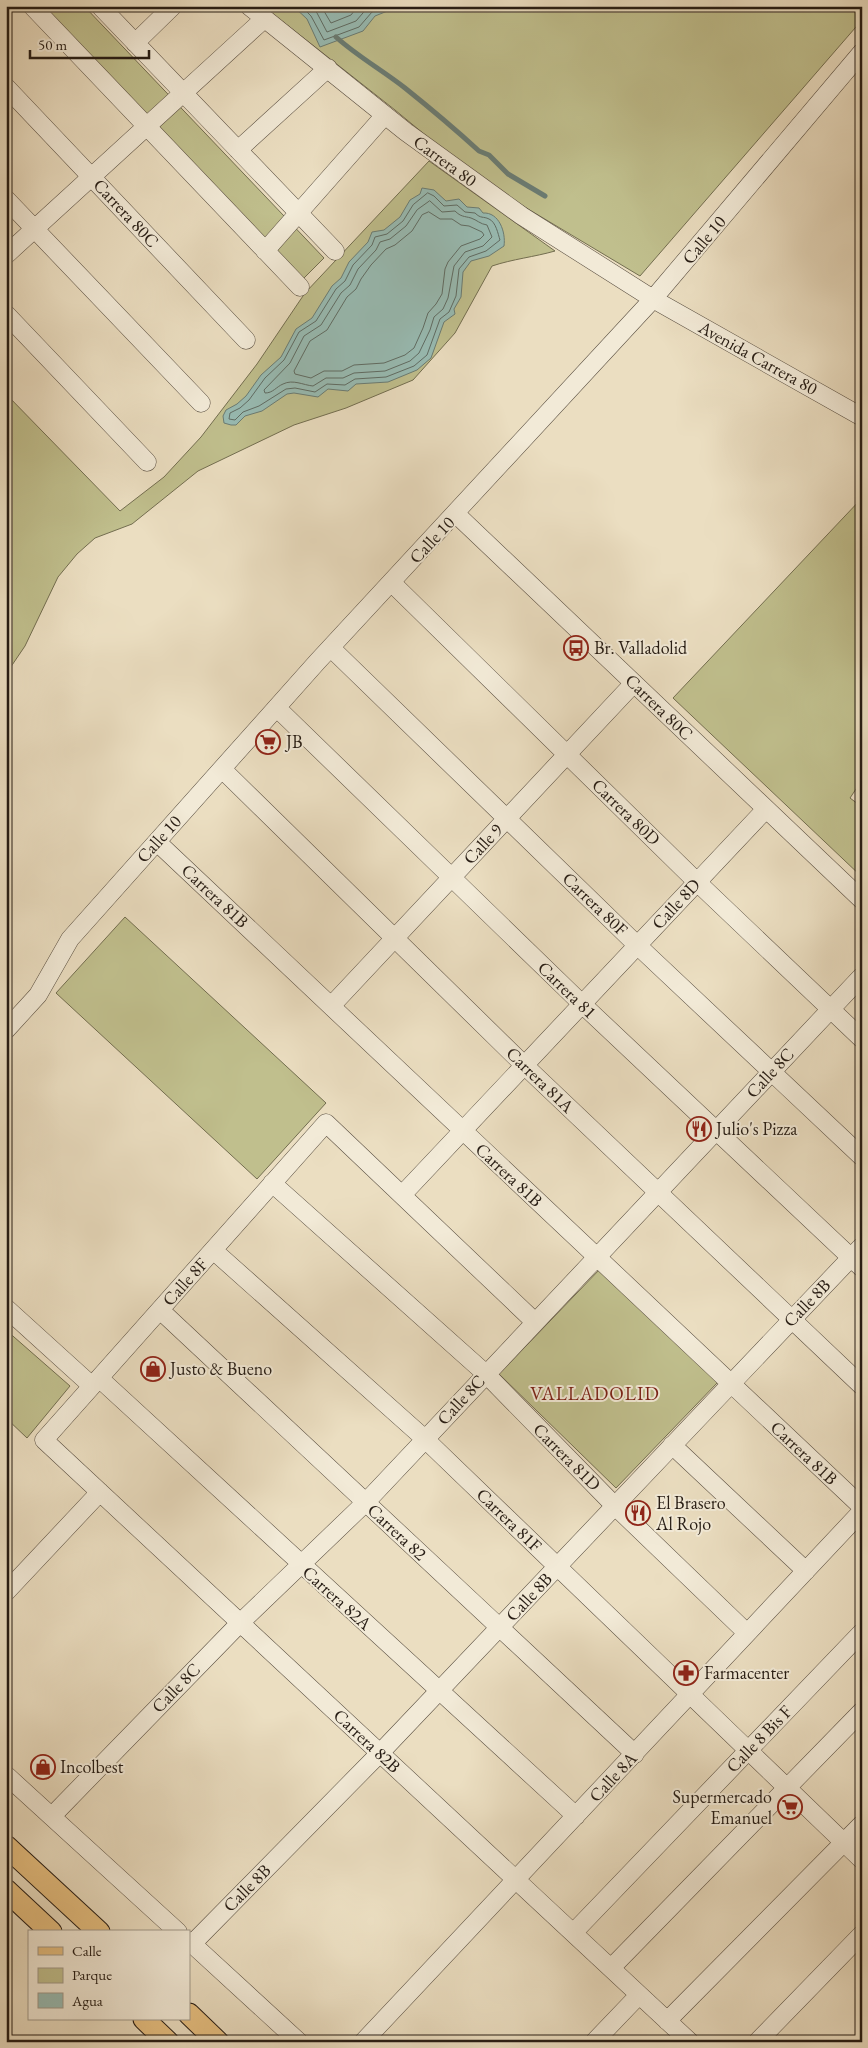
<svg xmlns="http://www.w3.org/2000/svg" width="868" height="2048" font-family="'EB Garamond',serif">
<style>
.green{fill:#c0bf8d;stroke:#736e50}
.water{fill:#98bcb4;stroke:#6a7c74}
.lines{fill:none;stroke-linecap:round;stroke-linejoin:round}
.shore{stroke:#5f6c64;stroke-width:1}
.stream{stroke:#6a7c74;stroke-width:5}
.minor-casing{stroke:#574c3f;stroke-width:19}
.major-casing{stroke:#261c14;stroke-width:23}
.minor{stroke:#f2ead7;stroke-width:18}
.major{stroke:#e6bf80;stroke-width:21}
.labels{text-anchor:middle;stroke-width:4;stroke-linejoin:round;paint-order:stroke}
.street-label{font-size:18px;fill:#261c14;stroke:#f2ead7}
.poi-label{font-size:18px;fill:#261c14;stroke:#f2ead7;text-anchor:start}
.neighbourhood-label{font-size:19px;letter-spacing:1px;fill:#7a1f14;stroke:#f2ead7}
</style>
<rect width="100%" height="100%" fill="#ebdec1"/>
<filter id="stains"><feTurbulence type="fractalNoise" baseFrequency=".004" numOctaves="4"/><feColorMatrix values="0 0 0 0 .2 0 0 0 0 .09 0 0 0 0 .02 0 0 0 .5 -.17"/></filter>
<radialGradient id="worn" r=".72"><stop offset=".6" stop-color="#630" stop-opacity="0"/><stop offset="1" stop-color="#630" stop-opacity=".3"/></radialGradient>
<path class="green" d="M44,6H84L324,258L303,279Z
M263,6H862V20L640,276L513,200L453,158L395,110Z
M429,161L555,251C534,257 513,259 492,266L455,333L413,380L346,408L294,425L198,471L132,524L95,538L77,554L58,577L25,646L6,674V394L120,511L164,477L201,437L257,364L305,293Z
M862,498V780L850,798L862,807V877L673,698Z
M125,917L326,1103L257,1179L56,993Z
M601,1268L718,1382L616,1488L499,1374Z
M6,1330L70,1386L27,1438L6,1418Z"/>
<path class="water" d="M293,6H400L375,16L363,31L320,47L307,19Z
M422,188L434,190L446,201L459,199L467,207L479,208L483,213C499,212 506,232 504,246L489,256L471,261L463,272L461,297L454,309L455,314L444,322L431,358L417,370L388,382L356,384L348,391L328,389L318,397L294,393L287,394L262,411L245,416L236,425H231L224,423L223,416L226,410L237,404L246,396L261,375L281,357L296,329L312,318L332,286L341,278L349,262L368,242L372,232L384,230L400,217L410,200L420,194Z"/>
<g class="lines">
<path class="shore" d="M301,6L311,16L324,40L359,27L372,12L386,6
M310,6L317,13L327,32L356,21L369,6
M321,6L331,23L351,15L358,6
M428,193L434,196L444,206L457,205L465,212L475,213C481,219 483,216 489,219C496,222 498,234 500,240L486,251L469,257L459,269L456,296L449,312L440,319L427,355L414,366L386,377L355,379L345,385L327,384L315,392L295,388L286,389L259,406L243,412L235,420L229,419L230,413L240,408L249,400L265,378L284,360L299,332L316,321L336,289L345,281L353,265L372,245L375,237L387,234L403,221L413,205Z
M430,201L442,212L455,211C461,217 464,216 471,218C477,220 480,224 487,225L492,237L483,246L465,252L454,266L448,298L443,309L434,317L430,330L419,353L410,361L385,371L354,373L343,378H326L313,386C303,385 293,379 283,384C276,387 273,393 265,393L264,390L290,363L304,336L321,325L341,293L350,285L358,269L376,250L380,242L390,239L406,226L417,210Z
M429,212L440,219H452L461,225L469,226L482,232L484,235L480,239L461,246L448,262L445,269L442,294L436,304L428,313L423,328L414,348L405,355L384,363L354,365L342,371H324L311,378L295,374L294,371L310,341L327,330L347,297L356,289L361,279L371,265L386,249L395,245L412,231L422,215Z"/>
<path class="stream" d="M336,37C357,56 382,70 405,88C430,108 455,129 479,151L489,155L508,174L545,196"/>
<defs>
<path id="minor" d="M32,6L300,287
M100,6L335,251
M249,6L406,132L522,216L653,299L862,417
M135,43L173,6
M6,87L246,340
M238,150L328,68
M6,199L201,403
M265,251L385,115
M6,255L264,19
M6,314L147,462
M456,514L862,900
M392,583L697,882L862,1039
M331,648L637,945L862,1157
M277,708L582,1004L862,1268
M222,769L524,1065L862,1386
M157,842C393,1062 626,1286 862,1507
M332,1005L634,683
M6,1030L38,995L70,939L317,662L653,299L862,52
M272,1183L486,1374L615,1506L747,1633
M402,1195L766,809
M213,1250L425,1439L862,1860
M6,1308L92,1386
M160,1310L635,1754
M535,1322L326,1123L44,1440L690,2042
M99,1378L576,1816
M672,1445L806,1571
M6,1592L100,1492
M6,1775L178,1932
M52,1816L240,1623L366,1502L862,976
M573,1933L862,1632
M189,1941L299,2042
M192,1944L380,1753L862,1246
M611,1968L862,1711
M667,2021L862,1824
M363,2042L862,1511
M594,2042L639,1995
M757,2042L862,1934"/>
<path id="major" d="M6,1846L99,1932
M6,1890L51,1932
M189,2014L218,2042
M144,2019L168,2042"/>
</defs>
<use href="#minor" class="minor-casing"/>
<use href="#major" class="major-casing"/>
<use href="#minor" class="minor"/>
<use href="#major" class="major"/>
</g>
<defs>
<symbol id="bus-ring" viewBox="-11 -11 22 22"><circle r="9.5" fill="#f2ead7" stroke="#8f2418" stroke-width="1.5"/><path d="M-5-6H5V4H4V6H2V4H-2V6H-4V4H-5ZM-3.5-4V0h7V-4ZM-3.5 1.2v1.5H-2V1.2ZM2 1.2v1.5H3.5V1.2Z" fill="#8f2418"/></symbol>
<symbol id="supermarket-ring" viewBox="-11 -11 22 22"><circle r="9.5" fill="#f2ead7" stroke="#8f2418" stroke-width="1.5"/><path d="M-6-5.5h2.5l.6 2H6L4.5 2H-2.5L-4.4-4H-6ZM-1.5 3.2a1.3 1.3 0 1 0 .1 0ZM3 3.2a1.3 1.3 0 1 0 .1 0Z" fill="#8f2418"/></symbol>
<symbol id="restaurant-ring" viewBox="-11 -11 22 22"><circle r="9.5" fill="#f2ead7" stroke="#8f2418" stroke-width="1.5"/><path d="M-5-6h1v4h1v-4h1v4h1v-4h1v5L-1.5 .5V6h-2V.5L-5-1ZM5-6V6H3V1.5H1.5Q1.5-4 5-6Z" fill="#8f2418"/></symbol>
<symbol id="shop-ring" viewBox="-11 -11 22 22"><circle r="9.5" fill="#f2ead7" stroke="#8f2418" stroke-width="1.5"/><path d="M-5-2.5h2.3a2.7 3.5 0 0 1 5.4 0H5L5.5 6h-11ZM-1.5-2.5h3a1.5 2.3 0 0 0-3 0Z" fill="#8f2418"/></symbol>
<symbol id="pharmacy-ring" viewBox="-11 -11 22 22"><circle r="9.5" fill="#f2ead7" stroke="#8f2418" stroke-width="1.5"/><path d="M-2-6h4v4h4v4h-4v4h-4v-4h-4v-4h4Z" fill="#8f2418"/></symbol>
</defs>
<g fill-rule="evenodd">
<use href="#bus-ring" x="562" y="634" width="28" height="28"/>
<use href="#supermarket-ring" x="254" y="728" width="28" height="28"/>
<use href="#restaurant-ring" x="685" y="1115" width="28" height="28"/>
<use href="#shop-ring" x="139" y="1355" width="28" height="28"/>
<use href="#restaurant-ring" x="624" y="1499" width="28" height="28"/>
<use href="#pharmacy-ring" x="672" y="1659" width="28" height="28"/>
<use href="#shop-ring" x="29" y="1753" width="28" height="28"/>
<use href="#supermarket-ring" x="776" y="1793" width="28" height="28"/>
</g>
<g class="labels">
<g class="street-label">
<text transform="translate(445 161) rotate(36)" y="6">Carrera 80</text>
<text transform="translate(126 213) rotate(47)" y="6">Carrera 80C</text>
<text transform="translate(704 240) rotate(-50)" y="6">Calle 10</text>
<text transform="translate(758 358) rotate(29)" y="6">Avenida Carrera 80</text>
<text transform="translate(432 540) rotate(-47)" y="6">Calle 10</text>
<text transform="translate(659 707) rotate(44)" y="6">Carrera 80C</text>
<text transform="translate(626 812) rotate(44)" y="6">Carrera 80D</text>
<text transform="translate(159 839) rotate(-48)" y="6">Calle 10</text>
<text transform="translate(483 844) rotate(-47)" y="6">Calle 9</text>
<text transform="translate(215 896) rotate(43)" y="6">Carrera 81B</text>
<text transform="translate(595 904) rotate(44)" y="6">Carrera 80F</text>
<text transform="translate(676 904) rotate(-47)" y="6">Calle 8D</text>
<text transform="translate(567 990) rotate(44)" y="6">Carrera 81</text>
<text transform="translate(770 1073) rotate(-47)" y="6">Calle 8C</text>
<text transform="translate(540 1080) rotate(44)" y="6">Carrera 81A</text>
<text transform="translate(509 1175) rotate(43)" y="6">Carrera 81B</text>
<text transform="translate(185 1282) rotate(-48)" y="6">Calle 8F</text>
<text transform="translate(807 1303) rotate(-46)" y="6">Calle 8B</text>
<text transform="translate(461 1400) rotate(-47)" y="6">Calle 8C</text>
<text transform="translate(804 1453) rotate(43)" y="6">Carrera 81B</text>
<text transform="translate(567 1457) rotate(45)" y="6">Carrera 81D</text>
<text transform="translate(509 1520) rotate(44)" y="6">Carrera 81F</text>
<text transform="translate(397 1532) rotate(43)" y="6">Carrera 82</text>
<text transform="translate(529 1597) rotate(-47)" y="6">Calle 8B</text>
<text transform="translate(337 1598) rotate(42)" y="6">Carrera 82A</text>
<text transform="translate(176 1688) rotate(-46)" y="6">Calle 8C</text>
<text transform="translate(759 1739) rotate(-46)" y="6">Calle 8 Bis F</text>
<text transform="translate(367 1741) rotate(43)" y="6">Carrera 82B</text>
<text transform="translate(613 1777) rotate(-47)" y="6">Calle 8A</text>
<text transform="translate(247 1888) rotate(-45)" y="6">Calle 8B</text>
</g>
<g class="poi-label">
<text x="594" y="654">Br. Valladolid</text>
<text x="286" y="748">JB</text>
<text x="716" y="1135">Julio's Pizza</text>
<text x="170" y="1375">Justo &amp; Bueno</text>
<text x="656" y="1509">El Brasero<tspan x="656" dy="21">Al Rojo</tspan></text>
<text x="704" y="1679">Farmacenter</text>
<text x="60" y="1773">Incolbest</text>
<text x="772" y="1803" text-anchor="end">Supermercado<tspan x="772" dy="21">Emanuel</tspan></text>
</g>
<g class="neighbourhood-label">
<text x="595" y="1400">VALLADOLID</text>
</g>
</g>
<rect width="868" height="2048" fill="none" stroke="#ebdec1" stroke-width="25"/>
<rect x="8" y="8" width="853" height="2033" fill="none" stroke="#261c14" stroke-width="2.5"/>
<rect x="12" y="12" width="843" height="2023" fill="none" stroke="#261c14"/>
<rect x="28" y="1930" width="162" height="90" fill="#f2ead7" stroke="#a09889"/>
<rect x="38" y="1947" width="25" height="8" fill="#e6bf80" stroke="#a09889"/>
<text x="72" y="1956" font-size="15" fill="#261c14">Calle</text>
<rect x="38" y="1968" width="25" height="15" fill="#c0bf8d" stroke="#a09889"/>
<text x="72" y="1980" font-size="15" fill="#261c14">Parque</text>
<rect x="38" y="1993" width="25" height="15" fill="#98bcb4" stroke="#a09889"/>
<text x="72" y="2006" font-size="15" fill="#261c14">Agua</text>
<path d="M30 50v8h119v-8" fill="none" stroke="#261c14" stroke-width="2.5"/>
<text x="38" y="50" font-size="15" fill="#261c14" stroke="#f2ead7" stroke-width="4" paint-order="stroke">50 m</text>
<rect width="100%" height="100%" filter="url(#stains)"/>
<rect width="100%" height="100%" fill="url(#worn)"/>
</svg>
